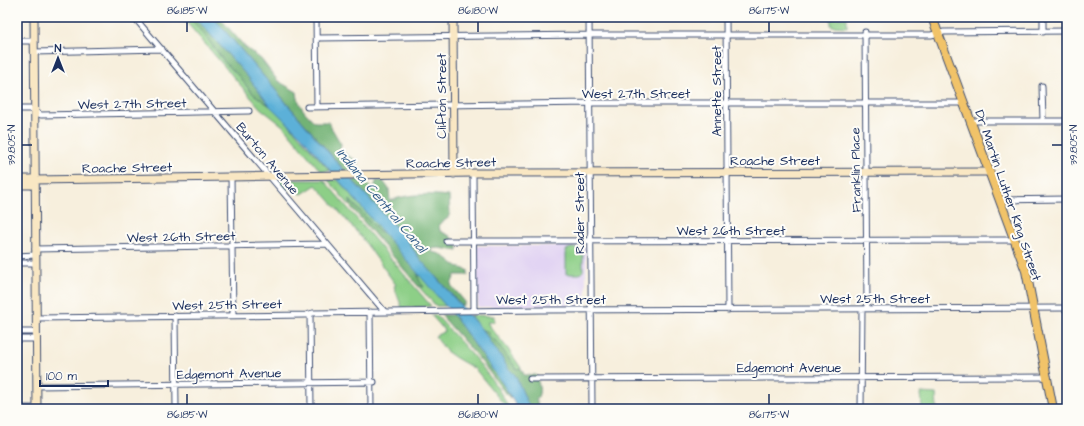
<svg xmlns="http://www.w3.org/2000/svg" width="1084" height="426" font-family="'Architects Daughter',sans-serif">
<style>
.built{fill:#e2d4f3}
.green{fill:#8dcf87;stroke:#547f72}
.forest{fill:#72b274;stroke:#467069}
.water{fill:#5cb0d8;stroke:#3c709b}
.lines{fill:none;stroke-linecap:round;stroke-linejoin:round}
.street-casing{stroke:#3c4c71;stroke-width:7}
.secondary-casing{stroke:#3c4c71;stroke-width:9}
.primary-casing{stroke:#3c4c71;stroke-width:10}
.street{stroke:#fff;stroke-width:5}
.secondary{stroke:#f9e7c3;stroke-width:7}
.primary{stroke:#f1c369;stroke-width:8}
.ticks{fill:none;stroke:#1b2f5e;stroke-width:1.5}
.labels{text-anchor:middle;stroke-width:4;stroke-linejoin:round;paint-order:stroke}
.street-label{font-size:13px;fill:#1b2f5e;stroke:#fdfcf7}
.water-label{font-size:14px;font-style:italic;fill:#325c89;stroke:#fdfcf7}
.neatline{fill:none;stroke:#1b2f5e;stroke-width:1.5}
.ticks-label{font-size:10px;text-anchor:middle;fill:#1b2f5e}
</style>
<rect width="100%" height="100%" fill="#fdfcf7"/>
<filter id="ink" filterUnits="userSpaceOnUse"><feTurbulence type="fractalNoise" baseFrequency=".025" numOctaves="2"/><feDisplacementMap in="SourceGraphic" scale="8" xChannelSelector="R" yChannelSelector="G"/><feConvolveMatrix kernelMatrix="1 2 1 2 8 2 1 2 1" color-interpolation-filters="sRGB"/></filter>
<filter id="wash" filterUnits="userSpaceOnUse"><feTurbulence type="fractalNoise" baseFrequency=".012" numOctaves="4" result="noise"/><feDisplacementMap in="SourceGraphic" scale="16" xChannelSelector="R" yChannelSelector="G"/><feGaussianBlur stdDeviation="0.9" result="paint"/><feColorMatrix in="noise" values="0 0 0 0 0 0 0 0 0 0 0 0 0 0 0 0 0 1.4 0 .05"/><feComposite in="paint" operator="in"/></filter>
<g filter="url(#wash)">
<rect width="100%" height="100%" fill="#f7efdd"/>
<path class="built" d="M477,246H586V306L478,307Z"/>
<path class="green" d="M182,17H188L201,30L226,64L236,73L252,93L270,106L285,120L330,171H321L318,168L283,126L260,108Z
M831,18H847V27L831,26Z
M279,180H324L431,306L402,308L394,286L396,285L362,238L316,185L302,194L286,188L283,190L279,184Z
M328,180H338L383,232L379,231L350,200L351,207Z
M570,248H581L583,251V271L580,274H566V250Z
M417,271L446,306H436L418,286L423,287L419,280Z
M431,315H436C462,344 493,374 509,409H506V407L475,369L456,358L446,351L435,336L445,331Z
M470,315L494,316V322H488V324L508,349L521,368L517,370L496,341L491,338L487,331L482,330Z
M921,393L936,394L937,409H922Z"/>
<path class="forest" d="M188,17H195L248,77L270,106L252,93L236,73L226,64L201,30Z
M213,17H219L245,47L261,59L278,81L297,92C298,106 305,113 315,122H328L341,144L340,149L348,156L358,161L357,168L345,171Z
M363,179L371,188L375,186L376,181H383L389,189L390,201C409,193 429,194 449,196L450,214L447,219L439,224L440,231L450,236L458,246V251L439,248L431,249L432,252C435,253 439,253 442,255C451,261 456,268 468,270V275H455L451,285L465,302L462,306L420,259L403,235L352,180Z
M350,200L379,231L383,232L417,271L419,280L424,287L418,286L351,207Z
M441,315H454L455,317L505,387L511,399L502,389L481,361Z
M482,330L487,331L491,338L496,341L517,369L521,368L524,375H536C539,384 542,392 536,400L539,409H530L515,375L508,368L500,355L490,343L488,338Z"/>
<path class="water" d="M195,17H213L352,180L403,235L420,259L482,330L488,338L490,343L500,355L508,368L515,375L530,409H518L505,387L455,317L301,136L270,106L248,77Z"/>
</g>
<g filter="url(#ink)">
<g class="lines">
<defs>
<path id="street" d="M134,17L385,312
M316,17L317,107
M589,17L592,409
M726,17L728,310
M1043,17V32
M865,32L867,309
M317,38L589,35H931L944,32L1067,31
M17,41H34
M34,52L162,49
M1042,86L1043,121
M307,107L590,103H964
M17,109H30L41,115L249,111
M971,121H1067
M473,173L474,310
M231,177L233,315
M1000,200L1067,199
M446,241L1015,240
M35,249L327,244
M17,256L35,255
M17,263H36
M370,312L371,409
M310,314L311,409
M175,316L176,409
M36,318L306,315L313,313L540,310L1067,308
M17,332H36
M17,339H36
M530,379L1048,377
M37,386L374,382
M17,408H37
M861,409L862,309"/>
<path id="secondary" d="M34,17L37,409
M453,17L454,174
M17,179H35
M35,180L473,173L990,172
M17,185H35"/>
<path id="primary" d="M932,17L1026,271L1053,409"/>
</defs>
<use href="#street" class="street-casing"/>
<use href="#secondary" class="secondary-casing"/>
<use href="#primary" class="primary-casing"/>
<use href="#street" class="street"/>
<use href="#secondary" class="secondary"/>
<use href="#primary" class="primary"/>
</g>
</g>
<path class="ticks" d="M187,22V32M478,22V32M769,22V32M22,145H32M1052,145H1062M187,394V404M478,394V404M769,394V404"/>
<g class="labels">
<g class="street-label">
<text transform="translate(716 91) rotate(-90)" y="5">Annette Street</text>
<text x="636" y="98">West 27th Street</text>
<text transform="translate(441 96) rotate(-90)" y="5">Clifton Street</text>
<text transform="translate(132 103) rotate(-1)" y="5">West 27th Street</text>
<text transform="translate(268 158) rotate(50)" y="5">Burton Avenue</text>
<text x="775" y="165">Roache Street</text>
<text transform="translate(451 162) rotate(-1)" y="5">Roache Street</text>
<text transform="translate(127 167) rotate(-1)" y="5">Roache Street</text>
<text transform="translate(855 170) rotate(-91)" y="5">Franklin Place</text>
<text transform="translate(1009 195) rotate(71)" y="5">Dr Martin Luther King Street</text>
<text transform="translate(579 213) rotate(-90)" y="5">Rader Street</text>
<text x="731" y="235">West 26th Street</text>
<text transform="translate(181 236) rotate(-1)" y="5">West 26th Street</text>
<text x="875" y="303">West 25th Street</text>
<text x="551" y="304">West 25th Street</text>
<text transform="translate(227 304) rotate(-1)" y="5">West 25th Street</text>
<text x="789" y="372">Edgemont Avenue</text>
<text transform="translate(229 373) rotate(-1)" y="5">Edgemont Avenue</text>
</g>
<g class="water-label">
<text transform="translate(382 200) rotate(50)" y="5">Indiana Central Canal</text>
</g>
</g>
<rect width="1084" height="426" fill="none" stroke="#fdfcf7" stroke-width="44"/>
<g transform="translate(58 58)" stroke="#fdfcf7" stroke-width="3" paint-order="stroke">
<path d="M0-3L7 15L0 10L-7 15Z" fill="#1b2f5e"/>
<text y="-6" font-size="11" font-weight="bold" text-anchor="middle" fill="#1b2f5e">N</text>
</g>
<path d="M40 380v6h68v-6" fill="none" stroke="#1b2f5e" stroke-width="2"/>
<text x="46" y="380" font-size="12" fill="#1b2f5e" stroke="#fdfcf7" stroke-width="3" paint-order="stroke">100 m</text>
<rect x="22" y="22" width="1040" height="382" class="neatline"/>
<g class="ticks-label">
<text x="187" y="14">86.185°W</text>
<text x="478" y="14">86.180°W</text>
<text x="769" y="14">86.175°W</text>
<text transform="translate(11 145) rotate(-90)" y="4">39.805°N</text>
<text transform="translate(1073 145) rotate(-90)" y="4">39.805°N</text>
<text x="187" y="418">86.185°W</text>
<text x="478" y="418">86.180°W</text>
<text x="769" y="418">86.175°W</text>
</g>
</svg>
